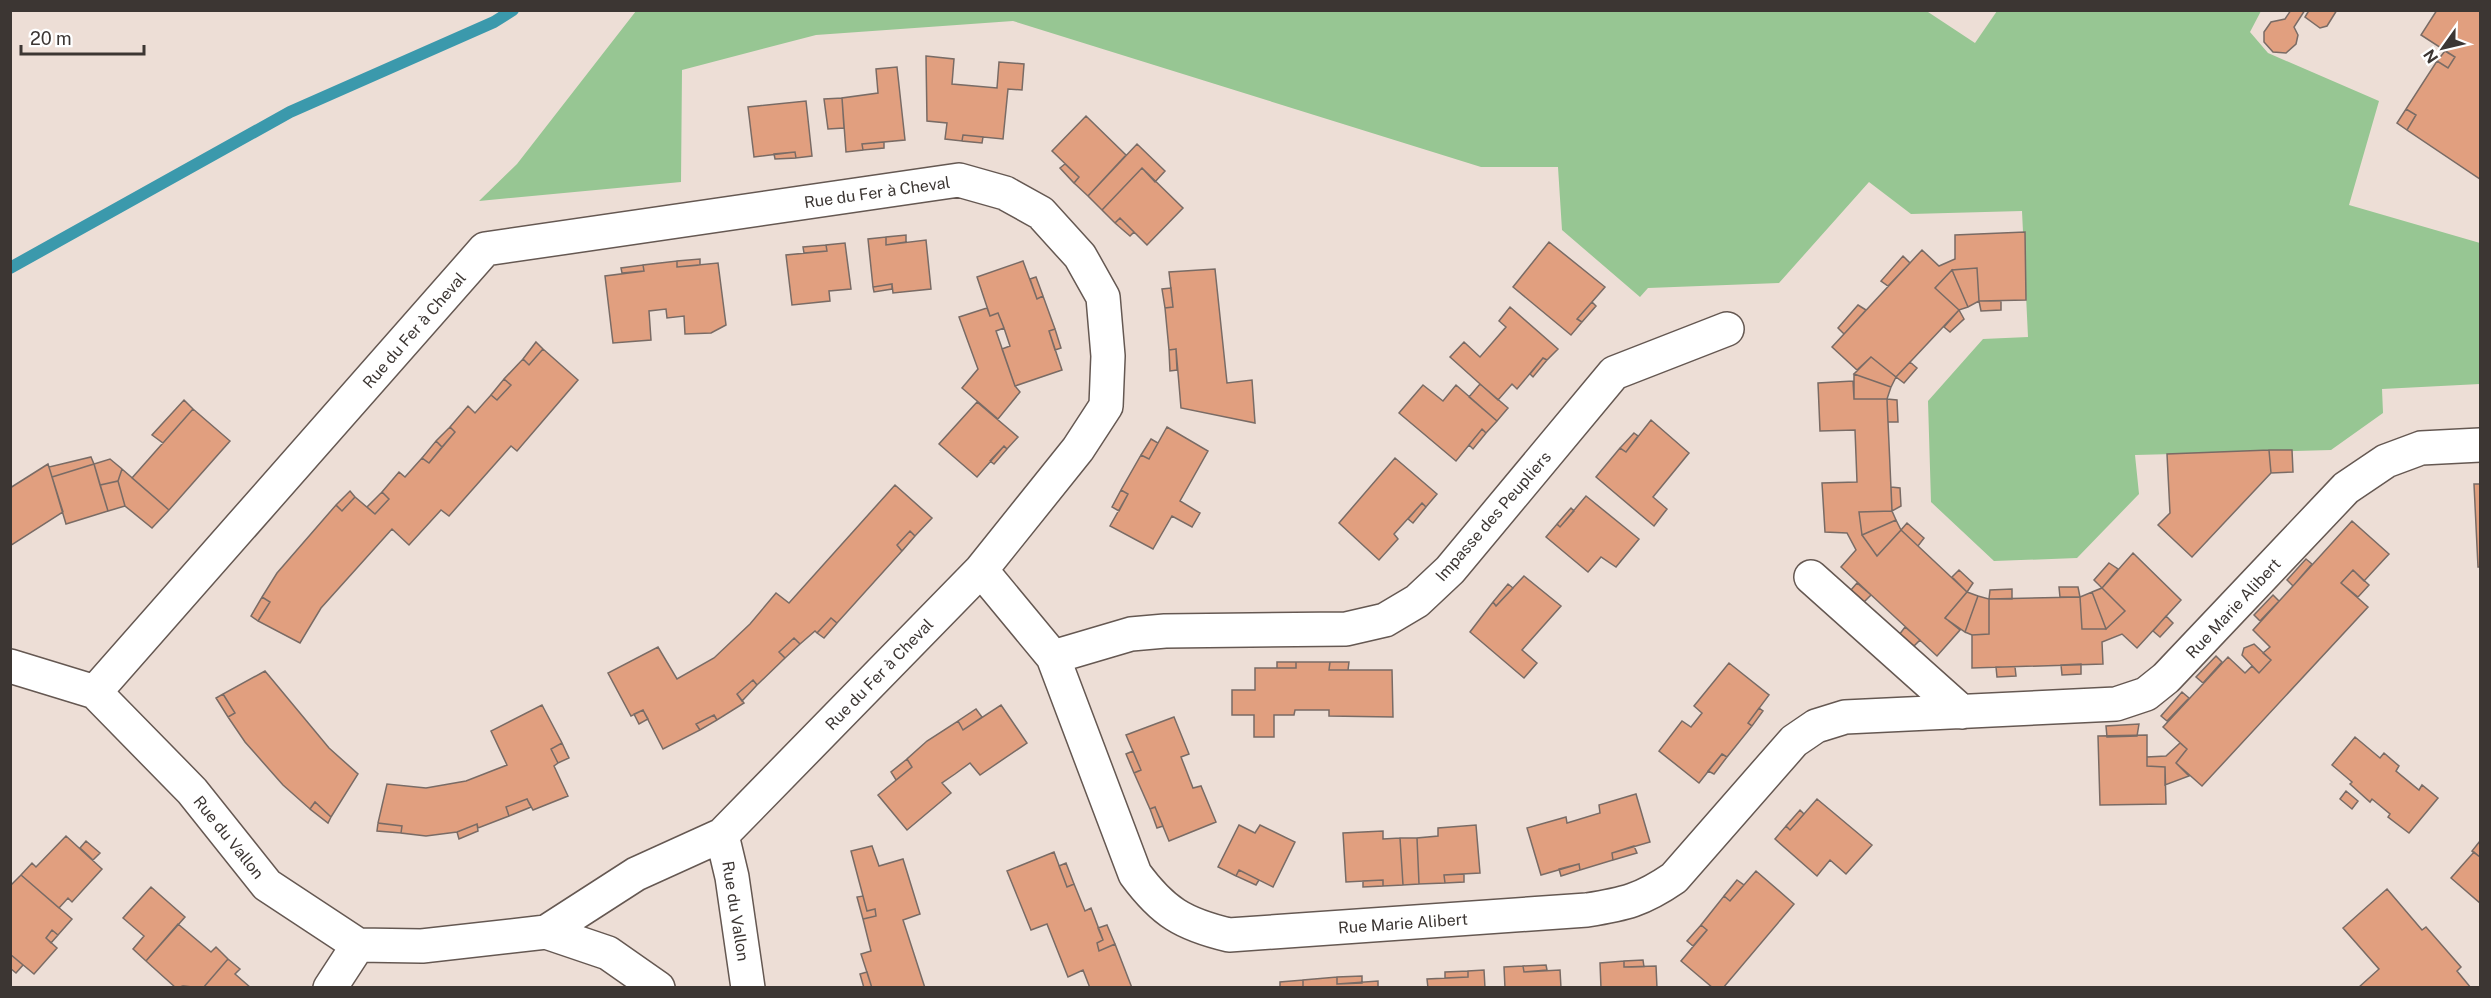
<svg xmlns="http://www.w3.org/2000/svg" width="2491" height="998" font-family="'Public Sans',sans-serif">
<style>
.green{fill:#97c693}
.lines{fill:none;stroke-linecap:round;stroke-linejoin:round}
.stream{stroke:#3b99ac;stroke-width:12}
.building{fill:#e19f7f;stroke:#796b65;stroke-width:1.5}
.minor-casing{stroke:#655852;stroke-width:36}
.minor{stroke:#fff;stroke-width:33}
.labels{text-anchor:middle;stroke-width:6;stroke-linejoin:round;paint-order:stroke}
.street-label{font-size:16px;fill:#3c3633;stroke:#fff}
</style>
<rect width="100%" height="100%" fill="#edded6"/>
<path class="green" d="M1925,10L1975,43L1997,11H2261L2250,32L2268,53L2379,101L2349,205L2480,243V384L2382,389L2383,413L2331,450L2135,455L2139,494L2077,558L1994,561L1931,502L1928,401L1983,339L2028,337L2022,211L1911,214L1869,182L1779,283L1648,288L1640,297L1562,230L1558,167H1481L1013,21L816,35L682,70L681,182L479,201L517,164L636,11Z"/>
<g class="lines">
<path class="stream" d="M10,268L290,112L494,22L513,10"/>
</g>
<path class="building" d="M2291,10H2305L2294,27L2298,35L2296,44L2286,53L2273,52L2264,42V32L2271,22L2285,19Z
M2306,10H2337L2327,26L2320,28L2305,17L2308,12Z
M2437,10H2480V179L2407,130L2416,115L2406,109L2437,61L2448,68L2455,57L2421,35Z
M2445,51L2455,57L2448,68L2437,61Z
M926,56L954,59L952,84L997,88L999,62L1024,64L1022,90L1008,89L1003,139L963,135L962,141L945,139L947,123L927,121Z
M897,67L905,140L862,144L863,150L846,152L842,98L878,93L876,69Z
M842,98L844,128L828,129L824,99Z
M806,101L812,156L796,158L795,152L754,157L748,107Z
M2406,109L2416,115L2407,130L2397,123Z
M1086,116L1126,155L1088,196L1074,183L1079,177L1052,151Z
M963,135L983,137L982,143L962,141Z
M884,142V148L863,150L862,144Z
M1137,144L1165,171L1155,182L1142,168L1102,210L1088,196Z
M795,152L796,158L775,159L774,154Z
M1065,164L1079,177L1074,183L1060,168Z
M1142,168L1183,208L1147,245L1120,218L1115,223L1102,210Z
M1120,218L1134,232L1130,236L1115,223Z
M2025,232L2026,300L1979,301L1977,268L1952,270L1935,288L1959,310L1896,377L1871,357L1857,370L1832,347L1922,250L1939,266L1955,259V235Z
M906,235V242L886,245V237Z
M886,237V245L926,240L931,289L893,293L892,284L873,287L868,239Z
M1549,242L1605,287L1577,319L1582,322L1571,335L1513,287Z
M845,243L851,289L829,291L830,301L792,305L786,255L827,251L826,245Z
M826,245L827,251L804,253L803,247Z
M1903,256L1910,263L1888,286L1881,281Z
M700,259V265L677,267V261Z
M677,261V267L718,263L726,325L711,333L685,334L684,316L667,318L666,309L649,311L651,340L613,343L605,276L644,271L643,265Z
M1023,261L1037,299L1043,296L1055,329L1049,331L1062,370L1015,386L1002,349L1010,346L1004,328L998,313L990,316L977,277Z
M643,265L644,271L622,273L621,268Z
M1977,268L1979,301L1968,307L1952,270Z
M1215,269L1227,383L1252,380L1255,423L1181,408L1176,349L1169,350L1165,308L1173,307L1169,272Z
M1952,270L1968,307L1959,310L1935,288Z
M1036,277L1043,296L1037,299L1030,279Z
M892,284V289L874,292L873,287Z
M1171,288L1173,307L1165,308L1162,289Z
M1979,301H2001V310L1981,311Z
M1592,302L1596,306L1582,322L1577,319Z
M1858,305L1866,310L1844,334L1838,328Z
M1510,307L1558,349L1547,360L1543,358L1517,389L1512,384L1498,400L1450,357L1464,342L1480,357L1506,327L1499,321Z
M987,308L990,316L998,313L1004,328L996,331L1015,386L1020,392L998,419L962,388L978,369L959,317Z
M1959,310L1964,319L1950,332L1944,327Z
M1055,329L1061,348L1055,350L1049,331Z
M536,342L543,349L529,365L523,359Z
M543,349L578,380L517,451L511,446L449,516L441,510L409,545L392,529L321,608L300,643L258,621L270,602L262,597L277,573L336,505L342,511L355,497L375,514L389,499L382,492L399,472L405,477L422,458L429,463L455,432L450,427L468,406L475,413L491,395L497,400L511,385L504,379L523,359L529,365Z
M1176,349L1177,370L1170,371L1169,350Z
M1871,357L1896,377L1891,387L1854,374Z
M1543,358L1547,360L1533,377L1530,374Z
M1910,362L1917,368L1904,383L1896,377Z
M1854,374L1891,387L1887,399H1854Z
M504,379L511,385L497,400L491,395Z
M1853,381L1854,399H1887L1892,511L1859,512L1862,535L1877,556L1901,530L1967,592L1945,618L1960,630L1937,656L1841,567L1856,550L1847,533L1825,532L1822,483L1857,482L1855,430L1820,431L1818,383Z
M1480,384L1508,408L1497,421L1469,397Z
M1423,385L1443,401L1456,385L1497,421L1486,433L1482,429L1456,461L1399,413Z
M1887,399L1897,400L1898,422H1888Z
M184,400L193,409L163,443L152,435Z
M977,402L1018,437L1007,449L1004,446L977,477L939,444Z
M193,409L230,441L169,510L132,478Z
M1651,420L1689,453L1653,497L1667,509L1654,526L1596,477L1620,448L1626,452Z
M450,427L455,432L442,447L436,441Z
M1167,427L1208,451L1180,501L1200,513L1192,527L1172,516L1153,549L1110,526L1128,494L1121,490L1141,455L1149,459Z
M1482,429L1486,433L1473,449L1469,445Z
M1634,433L1638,436L1626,452L1620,448Z
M1151,439L1158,443L1149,459L1141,455Z
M436,441L442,447L429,463L422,458Z
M1004,446L1007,449L994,464L990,461Z
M2269,450H2292L2293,472L2271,473Z
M2269,450L2271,473L2192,557L2158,525L2170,513L2167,454Z
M91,457L94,464L52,477L49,467Z
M1395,458L1437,494L1426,507L1422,503L1394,534L1398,539L1379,560L1339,523Z
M110,459L122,469L118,481L100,485L94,464Z
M48,464L63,512L10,546V488Z
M94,464L108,511L66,524L52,477Z
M122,469L169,510L152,528L125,506L118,481Z
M118,481L125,506L108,511L100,485Z
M2474,484H2480V567H2478Z
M895,485L932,518L915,536L910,531L897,545L902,551L837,623L831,618L817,633L815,631L800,644L794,638L779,652L785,658L757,685L753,680L737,694L744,703L717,720L714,715L696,724L700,730L663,749L643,710L631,716L608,673L658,647L677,679L714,658L750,624L776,593L789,603Z
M1891,487L1900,488L1901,506L1892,511Z
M1121,490L1128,494L1119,511L1112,507Z
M350,491L355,497L342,511L336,505Z
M382,492L389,499L375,514L367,507Z
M1586,496L1639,539L1616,567L1601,557L1588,572L1546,537L1557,524L1560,527Z
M1422,503L1426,507L1413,523L1408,519Z
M1571,508L1574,511L1560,527L1557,524Z
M1892,511L1896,520L1862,535L1859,512Z
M1896,520L1901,530L1877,556L1862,535Z
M2352,521L2389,554L2364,581L2353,570L2341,583L2368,607L2202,786L2176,763L2187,749L2163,727L2228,657L2245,673L2252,666L2259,673L2271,660L2263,653L2270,647L2253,630Z
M1907,523L1924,538L1918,546L1901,530Z
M910,531L915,536L902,551L897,545Z
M2133,553L2181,600L2137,648L2122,634L2102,642L2103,664L1972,668V635L1989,634V599L2080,597L2082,629H2106L2125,611L2102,588Z
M2306,559L2312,564L2293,586L2287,580Z
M2109,563L2118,569L2102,588L2094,580Z
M1959,570L1973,583L1967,592L1952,577Z
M2353,570L2369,585L2358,597L2341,583Z
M1524,576L1561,606L1522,650L1537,663L1524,678L1470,632L1493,602L1496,606Z
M1857,583L1871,595L1864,602L1851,590Z
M1508,584L1513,588L1496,606L1493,602Z
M2059,587H2078L2080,597H2060Z
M2102,588L2125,611L2106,629L2092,592Z
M2012,589V599H1989L1990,590Z
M1967,592L1978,596L1965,632L1945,618Z
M2092,592L2106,629H2082L2080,597Z
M2273,595L2279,601L2260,621L2254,615Z
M1978,596L1989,599V634L1972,635L1965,632Z
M262,597L270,602L258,621L251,616Z
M2166,616L2173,623L2160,637L2153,631Z
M831,618L837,623L824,638L817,633Z
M1905,627L1920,640L1913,647L1899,635Z
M794,638L800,644L785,658L779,652Z
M2254,644L2271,660L2259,673L2242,655L2244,648Z
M2216,656L2222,662L2203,683L2196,677Z
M1277,662H1296V668H1277Z
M1296,662H1330L1329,670H1392L1393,717L1329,716V710H1295L1294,715H1274V737H1254V715H1232V690H1255V668H1296Z
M1330,662H1349L1348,670H1329Z
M1729,663L1769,695L1748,723L1752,726L1727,757L1722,754L1699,783L1659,751L1682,721L1691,727L1702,713L1694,706Z
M2081,664V674L2062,675L2061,665Z
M1996,667H2015L2016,676L1997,677Z
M265,671L329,748L358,774L331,817L315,802L310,809L283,785L245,742L228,717L235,713L223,694Z
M753,680L757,685L742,701L737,694Z
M2182,692L2189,698L2167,721L2161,716Z
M223,694L235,713L228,717L216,698Z
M542,705L562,743L551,749L558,763L554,766L568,796L533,810L527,799L506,807L509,816L478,828L477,824L457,832L426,836L401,833L402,826L378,823L387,784L426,788L466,781L507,765L491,731Z
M1001,705L1027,743L980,775L970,763L955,774L942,783L951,793L907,830L878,795L912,767L907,759L927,741L958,721L963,730Z
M1759,708L1763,711L1752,726L1748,723Z
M976,709L982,717L963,730L958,721Z
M643,710L648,719L639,724L634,714Z
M714,715L717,720L700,730L696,724Z
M1174,717L1189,754L1181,757L1193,788L1201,786L1216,822L1169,841L1155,807L1150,809L1134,773L1141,770L1126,735Z
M2139,724L2137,736L2107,737L2106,726Z
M2147,735V766L2165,767L2166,804L2100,805L2098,736Z
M2355,737L2380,758L2384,753L2399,766L2396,771L2419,790L2422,785L2438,798L2409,833L2388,817L2390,814L2372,799L2370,802L2350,784L2352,782L2332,765Z
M562,743L569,758L558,763L551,749Z
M2180,743L2187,749L2176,763L2189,776L2165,785V767L2147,766V757L2166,756Z
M1133,751L1141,770L1134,773L1126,754Z
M1722,754L1727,757L1714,774L1708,771Z
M907,759L912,767L896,780L891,772Z
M2346,791L2358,801L2352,809L2340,799Z
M1636,794L1650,842L1612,853L1613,860L1580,870L1579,864L1541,875L1527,828L1566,817L1567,823L1600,813L1599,805Z
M527,799L531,807L509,816L506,807Z
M1817,799L1872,845L1846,874L1830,860L1817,876L1775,839L1786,826L1790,830Z
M315,802L331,817L328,823L310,809Z
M1155,807L1163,826L1157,828L1150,809Z
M1800,810L1804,814L1790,830L1786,826Z
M378,823L402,826L401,833L377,831Z
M477,824L478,831L459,839L457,832Z
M1239,825L1255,833L1260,825L1295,842L1273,887L1239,870L1236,876L1218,867Z
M1476,825L1480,873L1444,875L1445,883L1419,884L1417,838L1438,836V828Z
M1383,831V839L1400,838L1403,885L1383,886V880L1346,882L1343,833Z
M66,836L102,869L72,902L68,898L59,908L21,875L32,863L36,867Z
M1400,838H1417L1419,884L1403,885Z
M86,841L100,853L93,860L80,848Z
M2480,841V857L2472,851Z
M872,846L879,866L903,859L920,914L903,920L925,988H872L861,954L871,951L863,919L876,916L875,909L867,911L851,851Z
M1634,846L1637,853L1613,860L1612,853Z
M1054,852L1067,887L1074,884L1085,911L1091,908L1103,940L1097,943L1099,951L1115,944L1132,988H1090L1083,970L1068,977L1047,924L1031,930L1007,871Z
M2474,852L2480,857V903L2451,878Z
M1066,863L1074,884L1067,887L1059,866Z
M1579,864L1580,870L1561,876L1559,869Z
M1239,870L1259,880L1256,885L1236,876Z
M1756,871L1794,904L1723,988H1713L1681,961L1707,930L1701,925L1724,896L1730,901Z
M1464,874V882L1445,883L1444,875Z
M21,875L72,919L58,935L52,930L46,938L57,948L34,974L10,954V886Z
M1383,880V886L1363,887V881Z
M1737,880L1744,885L1730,901L1724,896Z
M151,887L185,917L146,961L133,949L144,936L123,918Z
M2387,889L2422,930L2426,927L2461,967L2457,971L2471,988H2358L2379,969L2343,928Z
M863,896L867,911L875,909L876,916L863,919L857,897Z
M178,924L211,952L216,947L228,959L203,988L183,986L176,988L146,961Z
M1107,925L1115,944L1099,951L1097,943L1103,940L1098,928Z
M1701,925L1707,930L1693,946L1687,941Z
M52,930L58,935L51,943L46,938Z
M10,954L23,965L16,973L10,968Z
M228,959L240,969L235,974L251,988H203Z
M1643,960L1644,967H1624V961Z
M1624,961V967L1656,966L1657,988H1601L1600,963Z
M1546,965L1547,970L1524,972L1523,966Z
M1523,966L1524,972L1560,970L1561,988H1505L1504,967Z
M1484,970L1485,988H1428L1427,979L1468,977V971Z
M1468,971V977L1445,978V972Z
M867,972L872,988H864L860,974Z
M1362,976V983L1337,984V977Z
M1337,977V984L1378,981V988H1289L1303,987V980Z
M1303,980V987L1280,988V982Z"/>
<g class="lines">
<defs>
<path id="minor" d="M981,570L1053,657L1135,874C1163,912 1183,924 1229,935L1587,910C1625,904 1642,900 1674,878L1794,741L1816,726L1845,717L2116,704L2146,694L2166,678L2346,488L2386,461L2421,448L2480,445
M1811,577L1962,712
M1053,657L1131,634L1165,631L1346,629L1385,620L1417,601L1450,570L1614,373L1727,329
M10,666L95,692L192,791L267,885L358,945L422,946L546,932L636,874L722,835L981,570L1078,449L1106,406L1108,356L1103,297L1080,256L1041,213L1005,193L959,180L485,249L95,692
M722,835L732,877L748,988
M546,932L608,953L658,988
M330,988L358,945"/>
</defs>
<use href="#minor" class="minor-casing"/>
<use href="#minor" class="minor"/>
</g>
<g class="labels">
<g class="street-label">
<text transform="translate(877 192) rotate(-8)" y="6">Rue du Fer à Cheval</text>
<text transform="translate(414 330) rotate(-49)" y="6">Rue du Fer à Cheval</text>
<text transform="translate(1493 516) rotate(-49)" y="6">Impasse des Peupliers</text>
<text transform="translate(2233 608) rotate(-47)" y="6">Rue Marie Alibert</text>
<text transform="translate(879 674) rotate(-46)" y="6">Rue du Fer à Cheval</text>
<text transform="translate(229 837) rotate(51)" y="6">Rue du Vallon</text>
<text transform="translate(736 911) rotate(81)" y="6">Rue du Vallon</text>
<text transform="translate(1403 923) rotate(-4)" y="6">Rue Marie Alibert</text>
</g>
</g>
<rect width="2491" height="998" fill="none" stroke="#3c3633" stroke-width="24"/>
<g transform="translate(2443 48) rotate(236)" stroke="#ffffff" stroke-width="4.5" paint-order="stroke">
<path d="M0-4.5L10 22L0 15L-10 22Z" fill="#3c3633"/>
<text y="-9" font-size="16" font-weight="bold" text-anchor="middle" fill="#3c3633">N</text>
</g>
<path d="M21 45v9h123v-9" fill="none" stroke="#3c3633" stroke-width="3"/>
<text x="30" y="45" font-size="18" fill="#3c3633" stroke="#ffffff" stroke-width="4.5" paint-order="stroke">20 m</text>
</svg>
